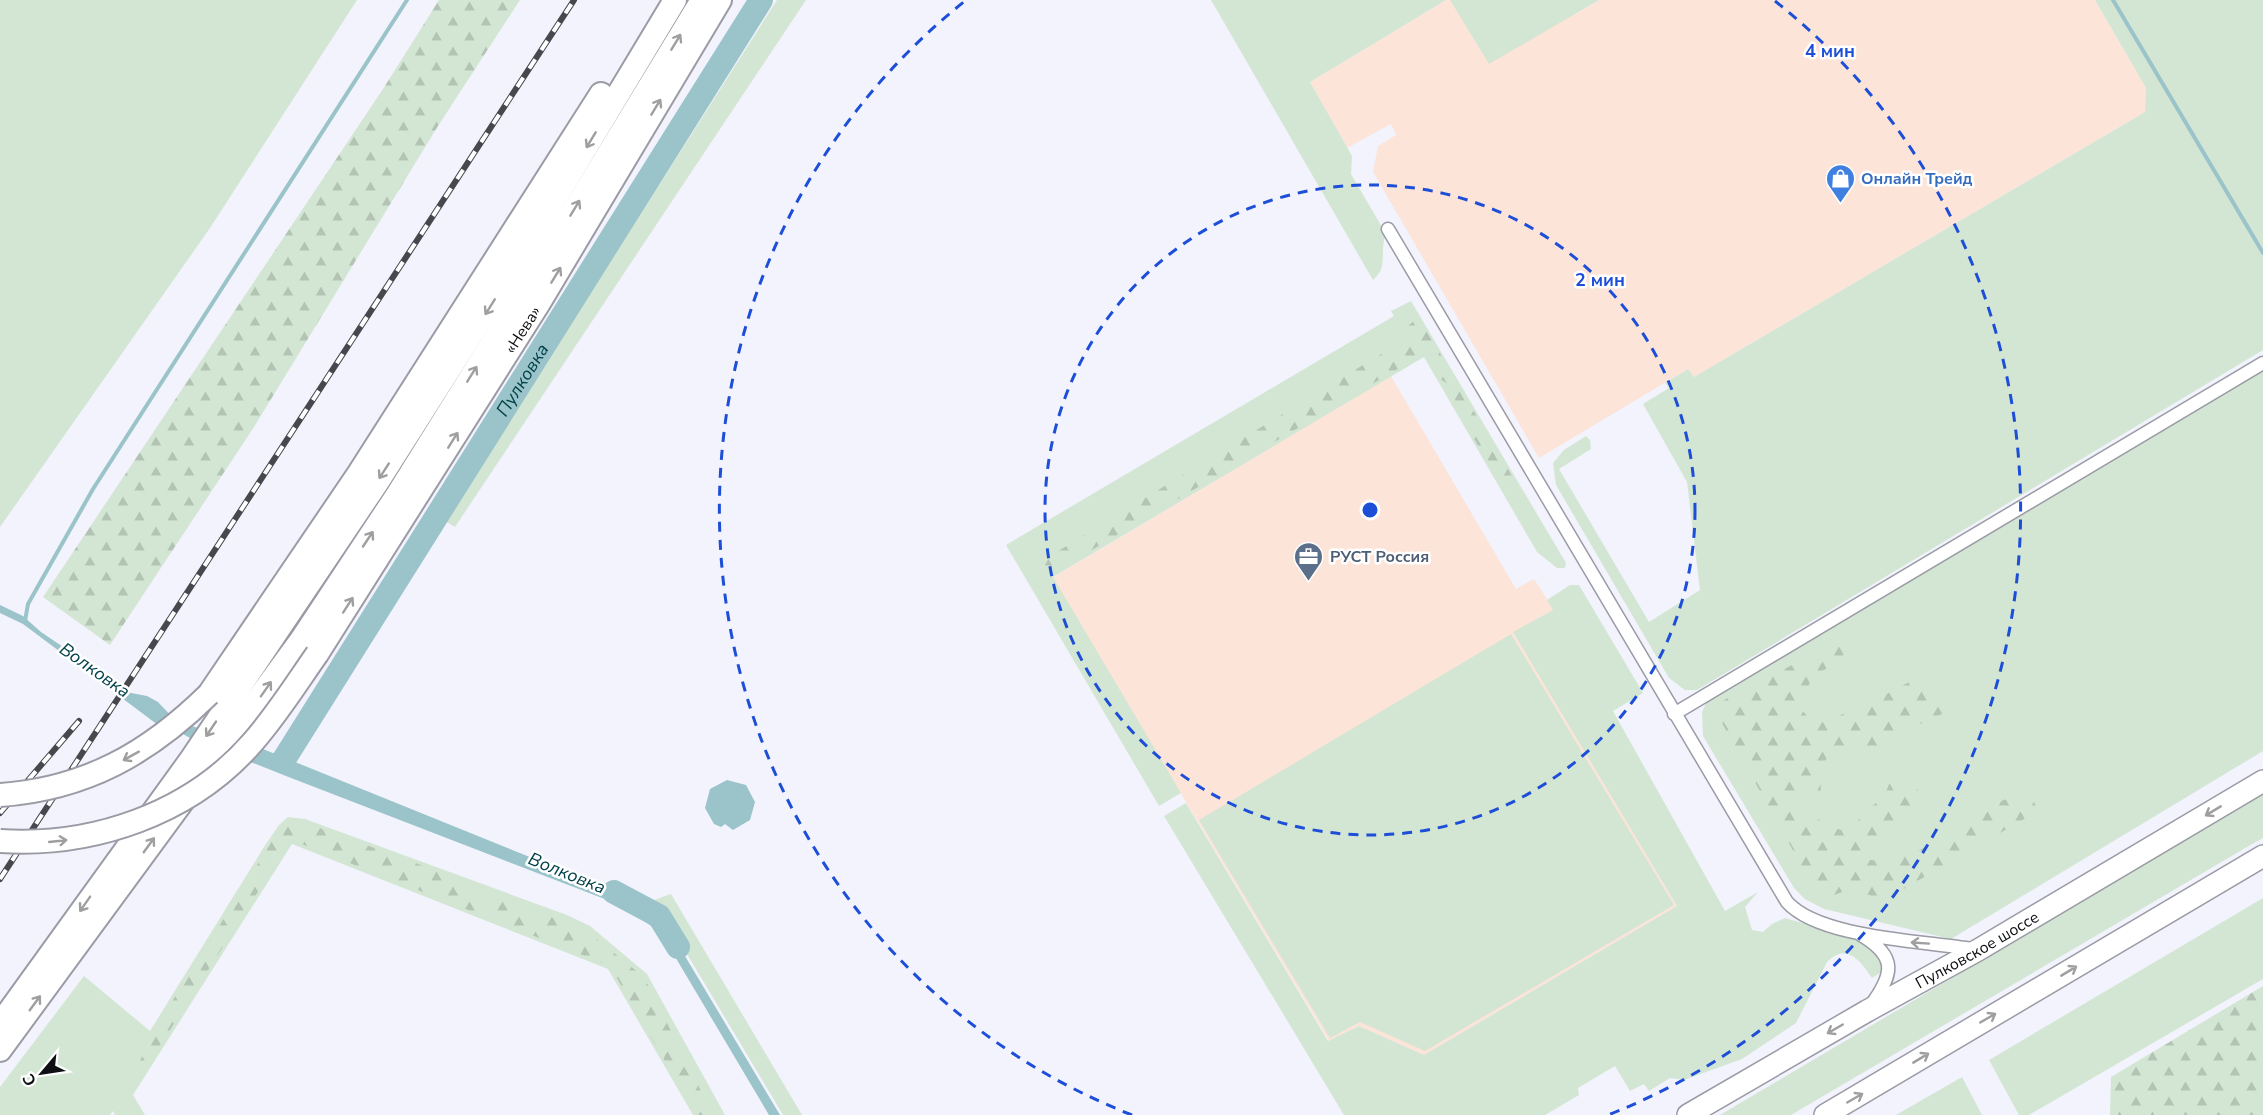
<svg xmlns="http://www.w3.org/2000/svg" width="2263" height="1115" font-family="'Nunito Sans',sans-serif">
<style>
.commercial{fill:#fce4d9}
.grass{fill:#d3e6d3}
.forest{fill:url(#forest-firs)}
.water{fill:#9bc3ca}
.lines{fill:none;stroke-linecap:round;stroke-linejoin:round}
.stream{stroke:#9bc3ca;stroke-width:4}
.river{stroke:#9bc3ca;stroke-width:24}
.minor-casing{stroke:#9a9ba5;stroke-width:15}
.trunk-casing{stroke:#9a9ba5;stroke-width:24}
.motorway-casing{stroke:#9a9ba5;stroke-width:26}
.minor{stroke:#fff;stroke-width:12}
.trunk{stroke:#fff;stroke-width:21}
.motorway{stroke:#fff;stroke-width:22}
.rail-casing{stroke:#47484d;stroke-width:6}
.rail{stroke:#fff;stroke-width:4;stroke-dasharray:11;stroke-linecap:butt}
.motorway-bridge-casing{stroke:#9a9ba5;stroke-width:26;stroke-linecap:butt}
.motorway-bridge{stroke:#fff;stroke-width:22}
.oneway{stroke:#9f9fa0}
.ring{fill:none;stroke:#1d4ed8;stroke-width:3;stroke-dasharray:10 8}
.labels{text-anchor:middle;stroke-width:5;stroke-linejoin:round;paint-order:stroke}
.shop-label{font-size:16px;font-weight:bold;fill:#366cbe;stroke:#fff;text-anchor:start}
.street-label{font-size:16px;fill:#0e0f12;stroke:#fff}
.service-label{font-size:16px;font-weight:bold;fill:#4e5e75;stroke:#fff;text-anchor:start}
.water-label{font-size:18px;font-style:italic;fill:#014149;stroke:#fff}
.centre{fill:#1d4ed8;stroke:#fff;stroke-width:3}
.ring-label{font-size:18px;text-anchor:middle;font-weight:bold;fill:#1d4ed8;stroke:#fff;stroke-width:5;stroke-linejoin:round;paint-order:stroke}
</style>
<defs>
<pattern id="forest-firs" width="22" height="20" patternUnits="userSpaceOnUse" patternTransform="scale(1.5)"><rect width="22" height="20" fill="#d3e6d3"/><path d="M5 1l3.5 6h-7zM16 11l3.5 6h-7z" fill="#b4c4b4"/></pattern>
</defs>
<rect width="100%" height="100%" fill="#f2f3fd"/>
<path class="commercial" d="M1446,0L1574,15L1599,0H2095L2146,88L2145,112L1694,377L1688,369L1539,458L1373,172L1378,146L1396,135L1391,124L1347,148L1310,82Z
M1391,376L1516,589L1534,579L1554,610L1514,632L1677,906L1424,1055L1359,1026L1329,1041L1052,578Z"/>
<path class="grass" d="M0,0H357L210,228L0,527Z
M777,0H806L455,527L445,521Z
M1211,0H1446L1310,82L1352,156L1351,174L1386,234C1379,250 1389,267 1373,280Z
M1450,0H1599L1489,64Z
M2095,0H2263V350L1697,690H1685L1669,678L1556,485L1553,463L1564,450L1586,436L1590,440L1591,449L1559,469L1649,622L1700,590L1687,482L1643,404L1669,388L1665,383L1688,369L1694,377L2145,112L2146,88Z
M1411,301L1566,563L1565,568H1557L1537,552L1424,357L1053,577L1181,793L1159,806L1006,545L1394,316L1391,311Z
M2263,370V751L1951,939L1824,909L1805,899L1794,888L1703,736L1702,712L1706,703Z
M1570,585H1579L1643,693L1613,711L1725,911L1758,892L1745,907L1752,930L1763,932L1772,924L1785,918C1804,924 1863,937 1876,948C1883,955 1882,962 1883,971L1872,978C1861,961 1846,942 1827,962L1796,1023L1742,1059L1684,1080L1670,1078L1649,1091L1644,1084L1630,1091L1615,1066L1578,1088L1579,1095L1545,1115H1344L1164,816L1186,803L1328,1041L1359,1026L1424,1055L1677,906L1513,632L1553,610L1547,600Z
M1511,634L1674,905L1425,1051L1360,1022L1330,1038L1199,820Z
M2263,794V838L2247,847L1791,1115H1720Z
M288,817L305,819L567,915L590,926L647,974L725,1115H693L608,969L292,844L133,1095L145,1115H115L113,1111L110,1115H0V1087L84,976L150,1031L264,847L279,825Z
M671,894L802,1115H783L665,917L646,903Z
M2263,898V979L2029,1115H2019L1989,1060Z
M1962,1077L1982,1115H1896Z"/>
<path class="forest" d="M439,0H520L438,126L254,427L110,645L43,597L383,89Z
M1414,321L1424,326L1516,483L1511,494H1506L1465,423L1448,384L1439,378L1423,354L1053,573H1049L1045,565L1050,556L1404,340L1409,325Z
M1841,644L1845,651C1840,667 1824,666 1813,678C1806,686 1805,700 1802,710L1815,725L1866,705L1913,680L1942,688L1950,695V706L1944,713L1916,726L1901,739L1877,748L1848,746L1828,757L1820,767L1821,794L1808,792L1798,796L1799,805C1812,816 1830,829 1847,831L1885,794L1893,775C1911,776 1925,793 1922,811L1865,849L1866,859C1918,871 1964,813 2009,798C2016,795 2025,797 2032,797L2036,806L2031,815L1883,901L1853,888L1834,895L1804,870L1717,714L1718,704L1726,699L1829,646Z
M290,820L306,823L440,872L449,876L458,891L465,896L507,901L537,914L572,922L598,940L644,977L713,1115H696L610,966L294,841L289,843L133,1088L130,1083L152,1034L282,825Z
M2263,986V1115H2110L2111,1077Z"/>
<path class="water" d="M0,605L23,616L41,632L131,693L147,696L158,702L176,721L258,747L631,898L664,921L780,1115H769L661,933L623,906L286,776L190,738L169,726L158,725L23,624L0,613Z
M727,780L746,785L755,802L750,820L733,830L725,824L721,827L714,824L705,808L710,789Z"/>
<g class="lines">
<path class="stream" d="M2113,0L2263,253
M25,621L28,604L93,489L407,0"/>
<g class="river">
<path id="s1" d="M283,761L761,0"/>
<path d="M614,892L659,916L678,947"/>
</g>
<defs>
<path id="minor" d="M1388,229L1787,902C1820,939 1929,941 1977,950
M1674,714L2263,363
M1861,935C1897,956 1894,974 1871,1005"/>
<g id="trunk">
<path id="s2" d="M1688,1115L1867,1011L1978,950L2263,781"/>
<path d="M1825,1115L2263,856"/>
</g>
<g id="motorway">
<path id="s3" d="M317,654L539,303L720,0"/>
<path d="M209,694L359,473L601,94"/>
<path d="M0,1024L192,758L377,483L507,279L675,0"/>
<path d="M0,1050L301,640L397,495L525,290L702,0"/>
</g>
</defs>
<use href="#minor" class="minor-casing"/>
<use href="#trunk" class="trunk-casing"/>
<use href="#motorway" class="motorway-casing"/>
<use href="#minor" class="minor"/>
<use href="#trunk" class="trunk"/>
<use href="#motorway" class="motorway"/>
<defs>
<path id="rail" d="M0,813L79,721
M0,879L574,0"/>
</defs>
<use href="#rail" class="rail-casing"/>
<use href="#rail" class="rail"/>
<defs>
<path id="motorway-bridge" d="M0,795C86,789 149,753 209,694
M0,841C93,847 190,814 252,743C276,716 296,684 317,654"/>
</defs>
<use href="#motorway-bridge" class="motorway-bridge-casing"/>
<use href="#motorway-bridge" class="motorway-bridge"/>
</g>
<defs><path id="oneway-shaft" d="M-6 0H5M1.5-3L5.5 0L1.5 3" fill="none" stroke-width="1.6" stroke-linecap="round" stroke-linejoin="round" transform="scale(1.5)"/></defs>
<g class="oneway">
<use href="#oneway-shaft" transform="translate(676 42) rotate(-59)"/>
<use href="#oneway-shaft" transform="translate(656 107) rotate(-59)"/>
<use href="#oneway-shaft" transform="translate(591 140) rotate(121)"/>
<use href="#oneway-shaft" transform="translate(575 208) rotate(-59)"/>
<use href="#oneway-shaft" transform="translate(556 275) rotate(-59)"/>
<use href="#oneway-shaft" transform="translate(490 307) rotate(122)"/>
<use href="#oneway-shaft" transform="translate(472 374) rotate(-58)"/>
<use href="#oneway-shaft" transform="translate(453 440) rotate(-58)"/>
<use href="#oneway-shaft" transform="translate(384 471) rotate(123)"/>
<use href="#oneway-shaft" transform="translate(368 539) rotate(-56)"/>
<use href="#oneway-shaft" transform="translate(348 605) rotate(-57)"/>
<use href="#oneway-shaft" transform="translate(266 689) rotate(-55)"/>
<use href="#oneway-shaft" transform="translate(211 729) rotate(124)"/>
<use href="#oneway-shaft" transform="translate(131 756) rotate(151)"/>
<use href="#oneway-shaft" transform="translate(2213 811) rotate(149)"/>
<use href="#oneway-shaft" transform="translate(58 841) rotate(-6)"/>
<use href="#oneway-shaft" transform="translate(149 845) rotate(-54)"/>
<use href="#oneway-shaft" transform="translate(85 904) rotate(125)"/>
<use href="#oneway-shaft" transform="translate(1920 943) rotate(-176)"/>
<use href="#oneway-shaft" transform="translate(2069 971) rotate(-31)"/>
<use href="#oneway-shaft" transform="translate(35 1003) rotate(-54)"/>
<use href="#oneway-shaft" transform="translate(1988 1018) rotate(-30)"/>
<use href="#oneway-shaft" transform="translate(1835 1029) rotate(150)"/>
<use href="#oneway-shaft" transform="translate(1921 1058) rotate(-31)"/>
<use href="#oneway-shaft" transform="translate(1855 1098) rotate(-30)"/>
</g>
<g class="ring">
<circle cx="1370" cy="510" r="325"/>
<path d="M1132 1115A650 650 0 0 1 965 1M1775 1A650 650 0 0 1 1608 1115"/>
</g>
<defs>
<symbol id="shop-pin" viewBox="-11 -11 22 30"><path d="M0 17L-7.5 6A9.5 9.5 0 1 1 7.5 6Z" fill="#3f7fe0" stroke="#fff"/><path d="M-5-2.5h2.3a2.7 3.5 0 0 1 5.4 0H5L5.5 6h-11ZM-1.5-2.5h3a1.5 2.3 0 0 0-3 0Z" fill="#fff"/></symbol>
<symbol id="office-pin" viewBox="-11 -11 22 30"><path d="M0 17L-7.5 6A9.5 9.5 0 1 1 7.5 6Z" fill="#5c6f8a" stroke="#fff"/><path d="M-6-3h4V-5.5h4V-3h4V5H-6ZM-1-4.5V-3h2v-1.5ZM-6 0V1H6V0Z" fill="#fff"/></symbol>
</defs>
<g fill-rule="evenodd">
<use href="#shop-pin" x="1824" y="162" width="33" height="45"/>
<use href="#office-pin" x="1292" y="540" width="33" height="45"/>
</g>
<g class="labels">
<g class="shop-label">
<text x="1861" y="184">Онлайн Трейд</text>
</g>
<g class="street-label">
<text dy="6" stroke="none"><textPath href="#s3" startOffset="384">«Нева»</textPath></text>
<text dy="6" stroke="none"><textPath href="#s2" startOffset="333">Пулковское шоссе</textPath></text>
</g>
<g class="service-label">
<text x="1330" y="562">РУСТ Россия</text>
</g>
<g class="water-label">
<text dy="6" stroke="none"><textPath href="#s1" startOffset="450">Пулковка</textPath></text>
<text transform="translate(95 670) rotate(35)" y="6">Волковка</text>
<text transform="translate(567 873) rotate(22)" y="6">Волковка</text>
</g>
</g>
<circle cx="1370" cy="510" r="9" class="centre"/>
<g class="ring-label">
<text x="1830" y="57">4 мин</text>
<text x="1600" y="286">2 мин</text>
</g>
<g transform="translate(42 1073) rotate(241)" stroke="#ffffff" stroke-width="4.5" paint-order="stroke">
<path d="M0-4.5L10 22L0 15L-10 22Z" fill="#0e0f12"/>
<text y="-9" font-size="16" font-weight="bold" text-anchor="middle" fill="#0e0f12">С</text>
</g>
</svg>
